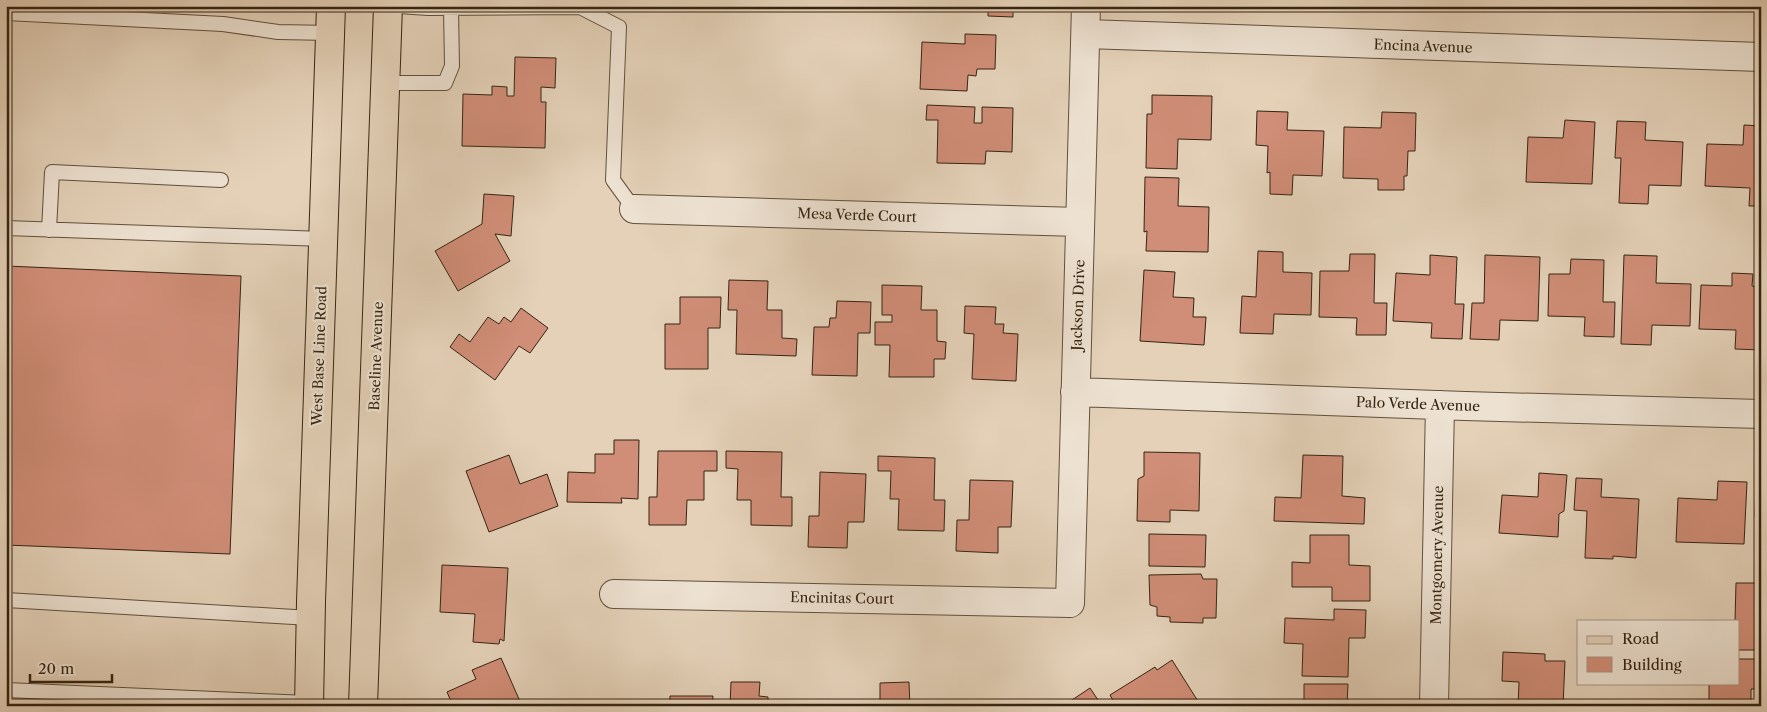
<svg xmlns="http://www.w3.org/2000/svg" width="1767" height="712" font-family="'Libre Caslon Text',serif">
<style>
.building{fill:#d08d77;stroke:#352512}
.lines{fill:none;stroke-linecap:round;stroke-linejoin:round}
.lane-casing{stroke:#61503c;stroke-width:16}
.street-casing{stroke:#61503c;stroke-width:30}
.primary-casing{stroke:#352512;stroke-width:30}
.lane{stroke:#ede1d1;stroke-width:14}
.street{stroke:#ede1d1;stroke-width:28}
.primary{stroke:#e4d1b8;stroke-width:28}
.labels{text-anchor:middle;stroke-width:4.5;stroke-linejoin:round;paint-order:stroke}
.street-label{font-size:14px;fill:#352512;stroke:#ede1d1}
</style>
<rect width="100%" height="100%" fill="#e4d1b8"/>
<filter id="stains"><feTurbulence type="fractalNoise" baseFrequency=".004" numOctaves="4"/><feColorMatrix values="0 0 0 0 .2 0 0 0 0 .09 0 0 0 0 .02 0 0 0 .5 -.17"/></filter>
<radialGradient id="worn" r=".72"><stop offset=".6" stop-color="#630" stop-opacity="0"/><stop offset="1" stop-color="#630" stop-opacity=".3"/></radialGradient>
<path class="building" d="M959,6H1013V17L988,16V7Z
M965,34L996,35L995,69H977L976,76L968,75L967,91L920,89L922,42L965,44Z
M515,57L556,58L555,88L541,87V102H546L545,148L462,146L463,94L492,95V86L507,87V96H514Z
M1152,95L1212,96L1211,140L1178,139L1177,169L1146,168L1147,114H1152Z
M927,105L975,107L974,123H982V107L1013,108L1012,152L986,151L985,164L937,163L938,120H926Z
M1257,111L1288,112L1287,130L1324,131L1322,176L1293,175L1292,195L1270,194V172L1267,173L1268,146L1256,145Z
M1382,112L1416,113L1415,151H1408L1407,176H1404V190H1378V179L1343,178L1344,127L1381,128Z
M1565,120L1595,122L1592,184L1526,182L1528,137L1563,138Z
M1617,121L1646,122L1645,140L1683,142L1681,186L1649,185L1648,204L1619,203L1621,158H1615Z
M1744,125L1761,126V206H1749L1750,188L1705,186L1707,144L1743,145Z
M1145,177L1179,178L1178,206L1209,207L1208,252L1146,251L1147,231L1144,232Z
M484,194L514,196L511,236L495,234L510,261L458,291L435,251L482,224Z
M1258,251L1283,252V272L1312,273L1311,315L1274,314L1273,334L1240,333L1242,296L1256,297Z
M1350,254H1375L1374,303H1387L1386,335H1356L1357,318L1319,317L1320,271H1349Z
M1430,255L1457,257L1455,304H1464L1462,339L1431,338L1432,323L1393,321L1396,273L1430,275Z
M1485,255L1540,257L1538,321L1500,320L1499,340L1470,339L1472,303H1484Z
M1624,255L1657,256L1656,283L1691,284L1690,326L1652,325L1651,345L1621,344Z
M1571,259L1604,260L1603,302H1615L1614,337L1584,336L1585,317L1548,316L1549,274H1570Z
M6,266L241,276L230,554L6,545Z
M1144,270L1175,272L1173,297L1194,298L1193,317H1206L1204,345L1140,341Z
M1732,273L1753,274L1752,286L1758,287L1757,313H1761V350L1735,349L1736,330L1699,329L1701,285L1732,286Z
M729,280L768,281L767,310H782V338L797,339L796,356L736,354L737,310H728Z
M882,285L922,286L921,310H937V341L946,342L945,359H934V377H889L890,345H875V322H892V315H882Z
M680,297H721L720,328H708V369H665V324H680Z
M837,301L871,302L870,333H858L857,376L812,375L814,327H829L830,318H836Z
M965,306L996,307L995,324H1004L1003,333L1018,334L1016,381L972,379L974,334L964,333Z
M521,308L548,328L530,353L519,346L495,380L450,347L459,334L470,342L488,317L499,324L504,317L511,322Z
M614,440H639L638,499L621,498L622,503L567,502L568,472L595,473V454H614Z
M658,451H717V471H704V500H687L686,525H649V497H657Z
M726,451L782,452L781,497H792V526L751,525V500H737L738,469L726,468Z
M1144,452L1200,453L1199,511L1170,510V522L1137,521L1138,479L1144,476Z
M509,455L520,484L547,474L558,506L489,532L466,471Z
M1303,455L1343,456L1342,496L1365,498L1364,524L1274,521L1275,497L1301,498Z
M878,456L935,458L934,500H945L944,531L898,530L899,499H890L891,471H878Z
M820,472L866,474L864,522H848L847,548L808,547L809,516H819Z
M1539,473L1567,475L1564,511L1559,514L1558,537L1499,533L1502,495L1538,497Z
M1576,478L1602,479L1601,497L1639,499L1636,558L1613,556V559L1585,558L1587,511L1574,510Z
M970,480L1013,481L1011,527H998V553L956,551L957,520H969Z
M1756,480H1761V542V515L1755,517Z
M1718,481L1747,482L1744,544L1676,542L1678,498L1717,500Z
M1149,534L1206,535L1205,567L1149,566Z
M1310,535H1349V565L1370,566V601H1332V587H1292V562L1310,563Z
M442,565L508,568L504,641L500,639L499,644L473,642L475,614L440,612Z
M1201,574L1203,579H1217L1216,618H1203V623L1170,622V617L1157,616V607L1150,605L1149,575Z
M1736,583H1761V650H1738V621H1735Z
M1334,609L1366,610L1365,638H1349L1348,677L1302,676L1303,644L1284,643L1285,618L1334,620Z
M1503,652L1545,654V661H1565L1563,706H1518L1519,682L1502,681Z
M501,658L522,706H453L447,692L476,679L472,670Z
M1738,659H1761V689H1751V706H1709V683H1738Z
M1172,660L1201,706H1116L1110,695L1155,667L1157,670Z
M731,682H760L759,696L768,697V706H730Z
M909,682L910,706H880V683Z
M1304,684H1348L1347,706H1304Z
M1090,688L1102,706H1063Z
M670,696H713L712,706H670Z
M829,702H864V706H829Z"/>
<g class="lines">
<defs>
<path id="lane" d="M399,6L428,8L580,7L619,27L613,180L634,209
M6,13L223,24L278,32L331,33
M386,83H445L452,66L451,8
M6,228L323,239
M49,230L52,172L221,180
M6,600L311,618
M6,690L309,703"/>
<path id="street" d="M1086,34L1761,57
M634,209L1080,222
M1075,392L1465,406L1761,414
M614,594L1070,603L1086,6
M1434,706L1440,405"/>
<path id="primary" d="M309,706L311,602L331,6
M363,706L388,6"/>
</defs>
<use href="#lane" class="lane-casing"/>
<use href="#street" class="street-casing"/>
<use href="#primary" class="primary-casing"/>
<use href="#lane" class="lane"/>
<use href="#street" class="street"/>
<use href="#primary" class="primary"/>
</g>
<g class="labels">
<g class="street-label">
<text transform="translate(1423 46) rotate(2)" y="5">Encina Avenue</text>
<text transform="translate(857 215) rotate(2)" y="5">Mesa Verde Court</text>
<text transform="translate(1078 305) rotate(-88)" y="5">Jackson Drive</text>
<text transform="translate(319 356) rotate(-88)" y="5">West Base Line Road</text>
<text transform="translate(376 356) rotate(-88)" y="5">Baseline Avenue</text>
<text transform="translate(1418 404) rotate(2)" y="5">Palo Verde Avenue</text>
<text transform="translate(1437 555) rotate(-89)" y="5">Montgomery Avenue</text>
<text transform="translate(842 598) rotate(1)" y="5">Encinitas Court</text>
</g>
</g>
<rect width="1767" height="712" fill="none" stroke="#e4d1b8" stroke-width="25"/>
<rect x="8" y="8" width="1752" height="697" fill="none" stroke="#352512" stroke-width="2.5"/>
<rect x="12" y="12" width="1742" height="687" fill="none" stroke="#352512"/>
<rect x="1577" y="620" width="162" height="65" fill="#ede1d1" stroke="#a39685"/>
<rect x="1587" y="636" width="25" height="8" fill="#e4d1b8" stroke="#a39685"/>
<text x="1622" y="644" font-size="15" fill="#352512">Road</text>
<rect x="1587" y="657" width="25" height="15" fill="#d08d77" stroke="#a39685"/>
<text x="1622" y="670" font-size="15" fill="#352512">Building</text>
<path d="M30 674v8h82v-8" fill="none" stroke="#352512" stroke-width="2.5"/>
<text x="38" y="674" font-size="15" fill="#352512" stroke="#ede1d1" stroke-width="4" paint-order="stroke">20 m</text>
<rect width="100%" height="100%" filter="url(#stains)"/>
<rect width="100%" height="100%" fill="url(#worn)"/>
</svg>
